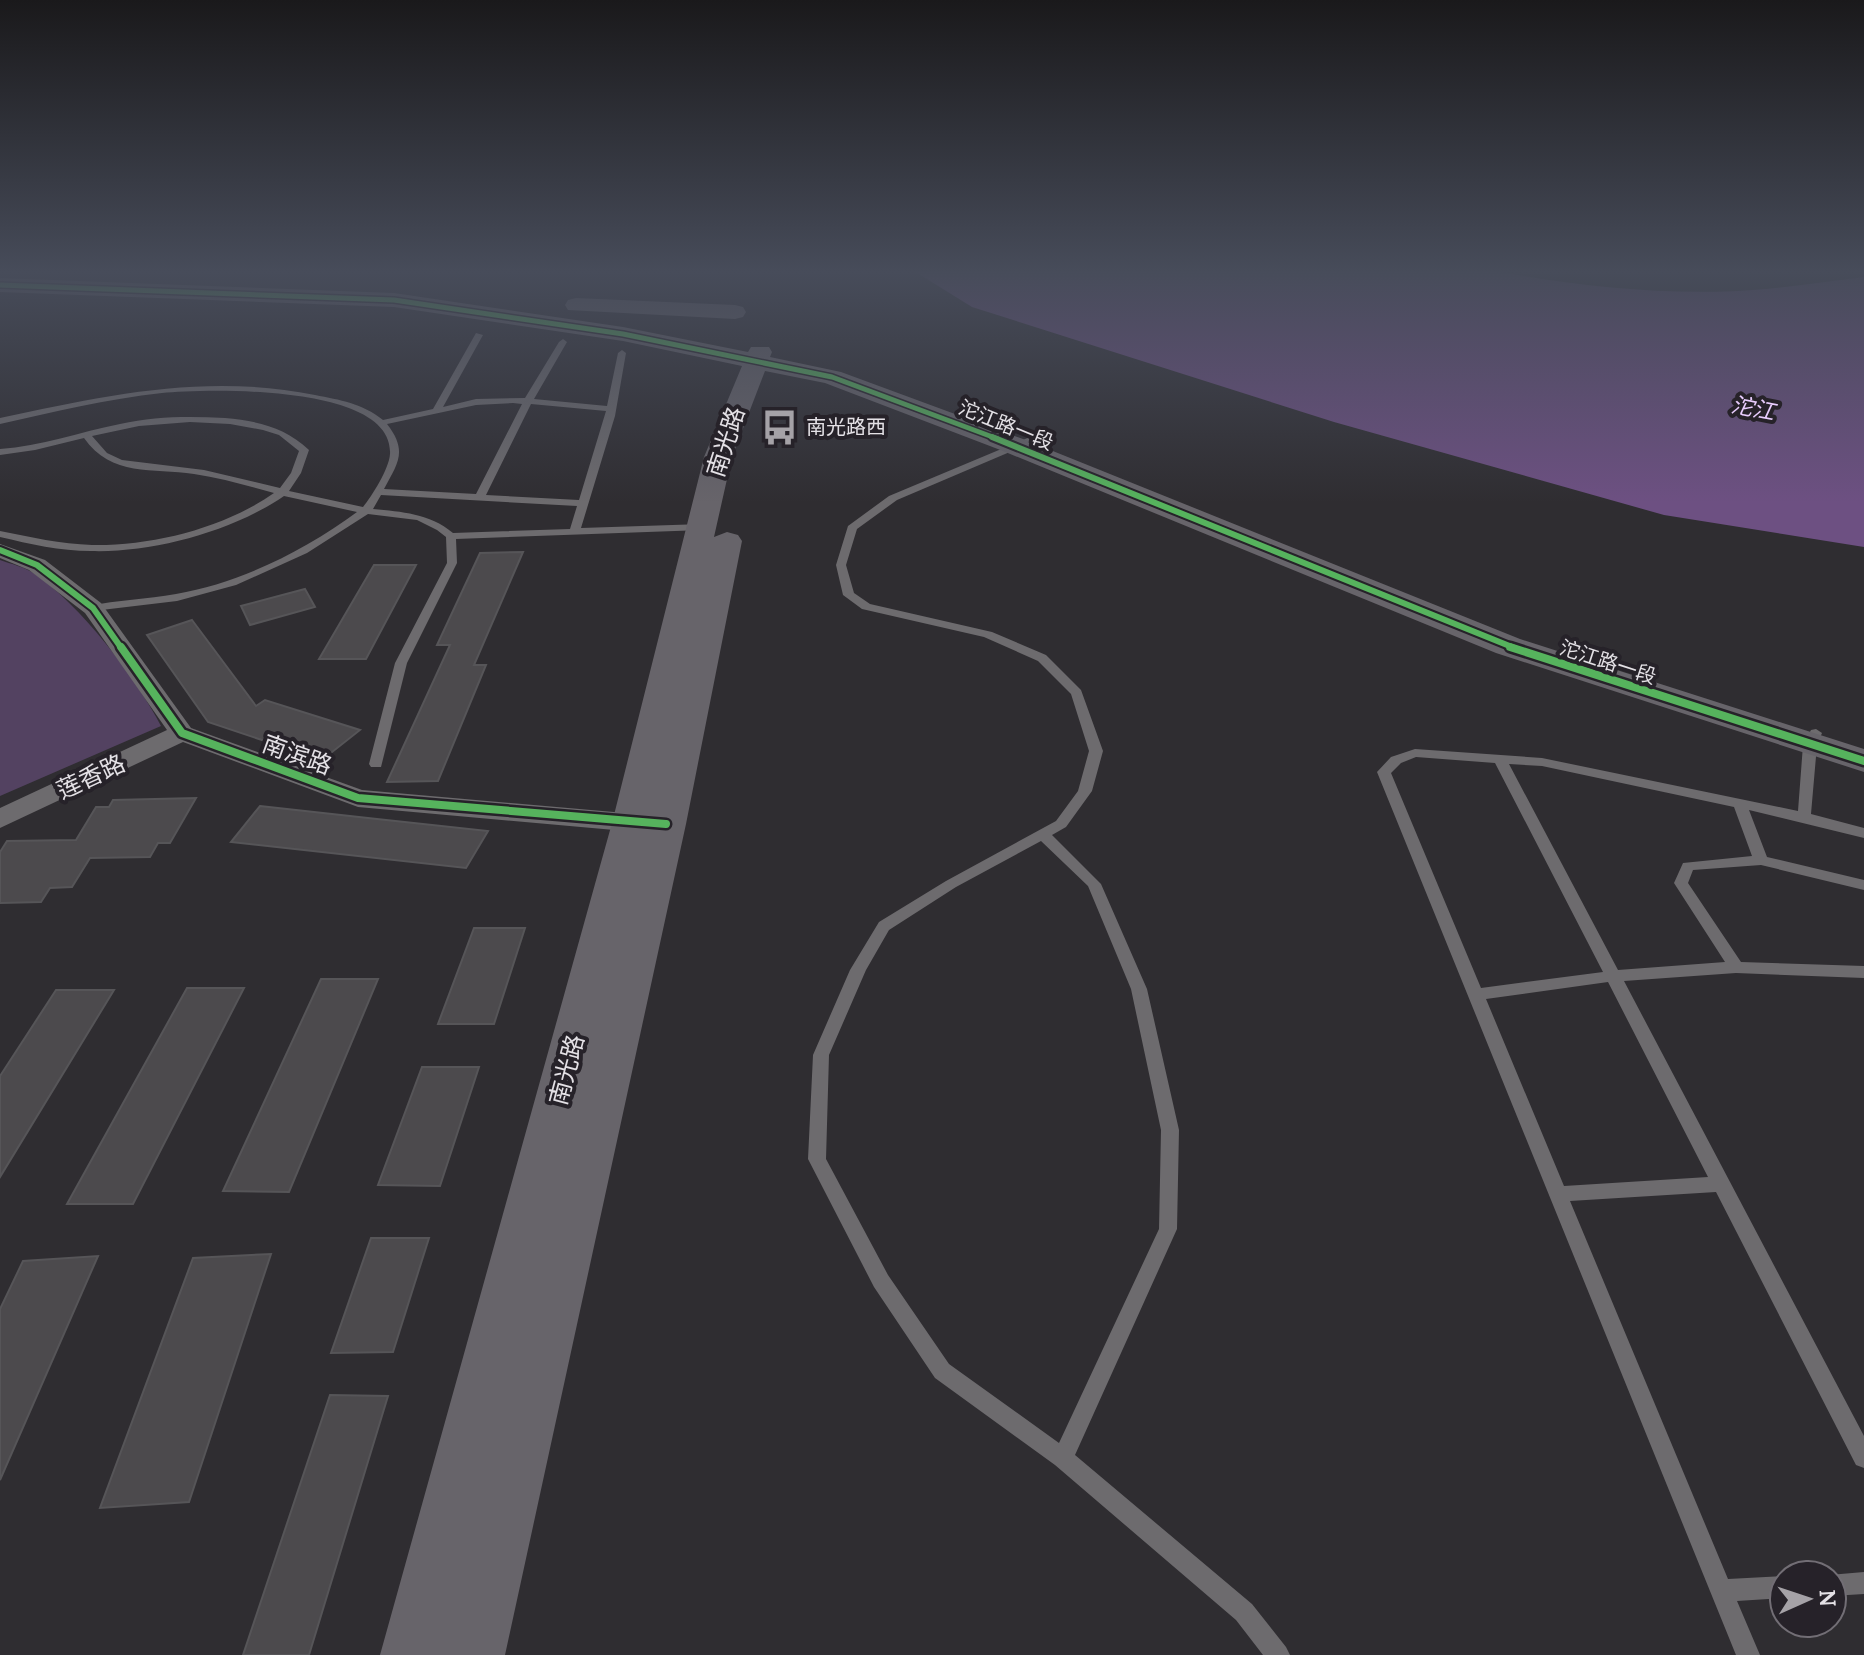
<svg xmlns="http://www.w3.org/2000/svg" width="1864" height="1655" font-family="Lora,'Noto Sans SC',serif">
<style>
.green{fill:#534261}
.water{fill:#6d5082}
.building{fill:#4c4a4d;stroke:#565558;stroke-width:2}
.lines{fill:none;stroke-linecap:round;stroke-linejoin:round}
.lane{fill:#6d6b6e;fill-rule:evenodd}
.street{fill:#6d6b6e;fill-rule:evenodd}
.secondary{fill:#67646a;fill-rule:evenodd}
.cycleway-far2-casing{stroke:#262229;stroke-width:8}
.cycleway-far1-casing{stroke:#262229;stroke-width:10}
.cycleway-casing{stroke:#262229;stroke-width:13}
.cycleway-far2{stroke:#56b35d;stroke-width:5}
.cycleway-far1{stroke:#56b35d;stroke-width:6}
.cycleway{stroke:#56b35d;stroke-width:8}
.labels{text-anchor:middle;stroke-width:8;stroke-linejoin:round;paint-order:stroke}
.far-street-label{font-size:20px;fill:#e4e1e6;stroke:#262229}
.far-poi-label{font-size:20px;fill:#e4e1e6;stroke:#262229;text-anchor:start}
.far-water-label{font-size:22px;font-style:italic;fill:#e9cdfe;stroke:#262229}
.street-label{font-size:24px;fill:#e4e1e6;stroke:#262229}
</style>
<rect width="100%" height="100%" fill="#2f2d31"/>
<path class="green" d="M0,560C11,564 25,567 35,574C80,605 136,677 161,726L0,796Z"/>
<path class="water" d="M914,271H1495C1583,287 1676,297 1766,289C1799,286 1831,281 1864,277V547L1664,515L1334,422L972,307Z"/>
<path class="building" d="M523,552L474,665H486L438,781L387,782L450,645H437L480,553Z
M374,565H416L366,659H319Z
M305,589L315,607L250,625L241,606Z
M192,620L256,706L265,700L360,730L322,760L208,722L147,635Z
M196,798L170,843H158L150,857L90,858L72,887L50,888L41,902L0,903V852L7,841L76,840L96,807H109L113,800Z
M260,806L377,819L488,831L466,868L231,842Z
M474,928H525L494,1024H438Z
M321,979H378L289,1192L223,1191Z
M187,988H244L133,1204H67Z
M56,990H114L0,1177V1076Z
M422,1067H479L440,1186L378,1185Z
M371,1238H429L393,1352L331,1353Z
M271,1254L189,1502L100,1508L193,1258Z
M98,1256L0,1480V1309L23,1261Z
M330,1395L388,1396L309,1655H243Z"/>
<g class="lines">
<path class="lane" d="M476,333L483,335L443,407L476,399L525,398L559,342L563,339L567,342L534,399L607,406L618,353L622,350L626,353L615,416L581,528L703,524L708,527L703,530L456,539L457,563L407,663L381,767H371L369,764L395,663L447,563L446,537L437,530L417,520L368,514L307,553L236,585L177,601L93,611L89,610V606C117,600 147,599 176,594C240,583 304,551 357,512L284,496C233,531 153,553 91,551C60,551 30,544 0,537V531C30,537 61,544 92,545C153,546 224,528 274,493C248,486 221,478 194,474C153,468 111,477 84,438L35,450L0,455V449C41,446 80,432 120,424C155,416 190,416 225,418C257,421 285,427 309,450L301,473L289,491L363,507C372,496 389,469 390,454C394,383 206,389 162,393C107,399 53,412 0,424V418C107,395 206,373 315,395C340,400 362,403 383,420L433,409ZM513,403L522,404L476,494L384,489C398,463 408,451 387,424L476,405ZM531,404L606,411L579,500L486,495ZM190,422L230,424L263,430L279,435L299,451L291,473L280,488L204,470L122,460L107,453L92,436L139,426ZM381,495L577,506L570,529L453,533C429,513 402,512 373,509Z
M1030,437L1033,438V442L897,500L857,529L846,565L854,593L870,604L992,632L1046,655L1081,690L1103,751L1092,791L1066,827L1052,835L1101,884L1147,989L1179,1130L1177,1229L1075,1455L1252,1604L1286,1647L1290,1655H1263L1236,1620L1055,1465L935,1378L874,1287L808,1159L813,1055L850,970L879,922L946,881L1056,821L1078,791L1089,751L1071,694L1038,661L984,637L862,609L843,595L836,565L848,526L889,496ZM1041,841L1088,886L1131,989L1161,1130L1159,1229L1059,1443L949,1364L888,1275L826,1159L829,1055L866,970L889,930L956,887Z
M1816,729L1822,733L1817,745L1811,814L1864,828V838L1749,810L1767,857L1864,880V890L1761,865L1693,870L1688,883L1741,962L1864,966V978L1736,973L1624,981L1864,1436V1468L1856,1465L1716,1192L1570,1201L1728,1579L1784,1576V1598L1737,1601L1760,1655H1736L1377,772L1391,757L1415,749L1542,758L1798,811L1803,745L1811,730ZM1416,757L1495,763L1603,972L1481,988L1391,773L1401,763ZM1509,764L1542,766L1734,807L1752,856L1683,863L1674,883L1725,962L1618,970ZM1608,982L1708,1177L1564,1186L1486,999Z
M1864,1572V1594L1832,1596V1575H1829Z"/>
<path class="street" d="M0,544L45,560L101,603L191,728L362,790L648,815L658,818L662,824L658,830L648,833L358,807L183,742L0,828V808L167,730L85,613L29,570L0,558Z"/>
<path class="secondary" d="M0,278L394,293L623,327L748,352L751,347H769L772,352L770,357L841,372L1023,439L1520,639L1864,749V772L1496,653L1003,451L825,383L765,371L732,457L714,537L727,532L738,535L742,541L686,824L505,1655H380L612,823L704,457L742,366L623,341L394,307L0,292Z
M576,298L735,305L743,307L746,312L743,317L735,319L568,310L565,305L568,300Z"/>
<defs>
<path id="cycleway-far2" d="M0,285L394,300L623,334L832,377L998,439"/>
<path id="cycleway-far1" d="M992,437L1517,649
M0,550L37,565L93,608L122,649"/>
<path id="cycleway" d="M121,647L182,733L358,798L666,824
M1510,647L1864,761"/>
</defs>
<use href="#cycleway-far2" class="cycleway-far2-casing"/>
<use href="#cycleway-far1" class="cycleway-far1-casing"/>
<use href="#cycleway" class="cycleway-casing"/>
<use href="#cycleway-far2" class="cycleway-far2"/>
<use href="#cycleway-far1" class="cycleway-far1"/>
<use href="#cycleway" class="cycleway"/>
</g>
<linearGradient id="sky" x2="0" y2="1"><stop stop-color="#1a191b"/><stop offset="0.54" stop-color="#474c5a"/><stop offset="1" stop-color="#474c5a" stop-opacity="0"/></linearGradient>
<rect width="1864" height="503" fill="url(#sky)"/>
<defs>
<symbol id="bus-bare" viewBox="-9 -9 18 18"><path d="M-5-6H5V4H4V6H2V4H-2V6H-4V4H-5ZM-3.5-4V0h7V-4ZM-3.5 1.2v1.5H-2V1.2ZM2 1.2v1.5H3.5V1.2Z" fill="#a5a2a7" stroke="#262229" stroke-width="2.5" paint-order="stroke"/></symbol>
</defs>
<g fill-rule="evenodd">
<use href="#bus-bare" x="754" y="402" width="51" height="51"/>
</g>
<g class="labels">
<g class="far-street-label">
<text transform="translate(1006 425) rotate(22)" y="7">沱江路一段</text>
<text transform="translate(1608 662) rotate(18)" y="7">沱江路一段</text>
</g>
<g class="far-poi-label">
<text x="806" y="434">南光路西</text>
</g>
<g class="far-water-label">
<text transform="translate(1753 408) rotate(11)" y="8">沱江</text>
</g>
<g class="street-label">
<text transform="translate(726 442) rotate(-72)" y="8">南光路</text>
<text transform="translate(297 755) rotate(20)" y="8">南滨路</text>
<text transform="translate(91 777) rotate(-25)" y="8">莲香路</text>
<text transform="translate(567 1070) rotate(-75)" y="8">南光路</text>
</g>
</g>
<g transform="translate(1808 1599) rotate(87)"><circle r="38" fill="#262229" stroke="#726e75" stroke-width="2"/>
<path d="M0-6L14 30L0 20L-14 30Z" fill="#a5a2a7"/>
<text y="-12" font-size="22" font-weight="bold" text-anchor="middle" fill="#e4e1e6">N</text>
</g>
</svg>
